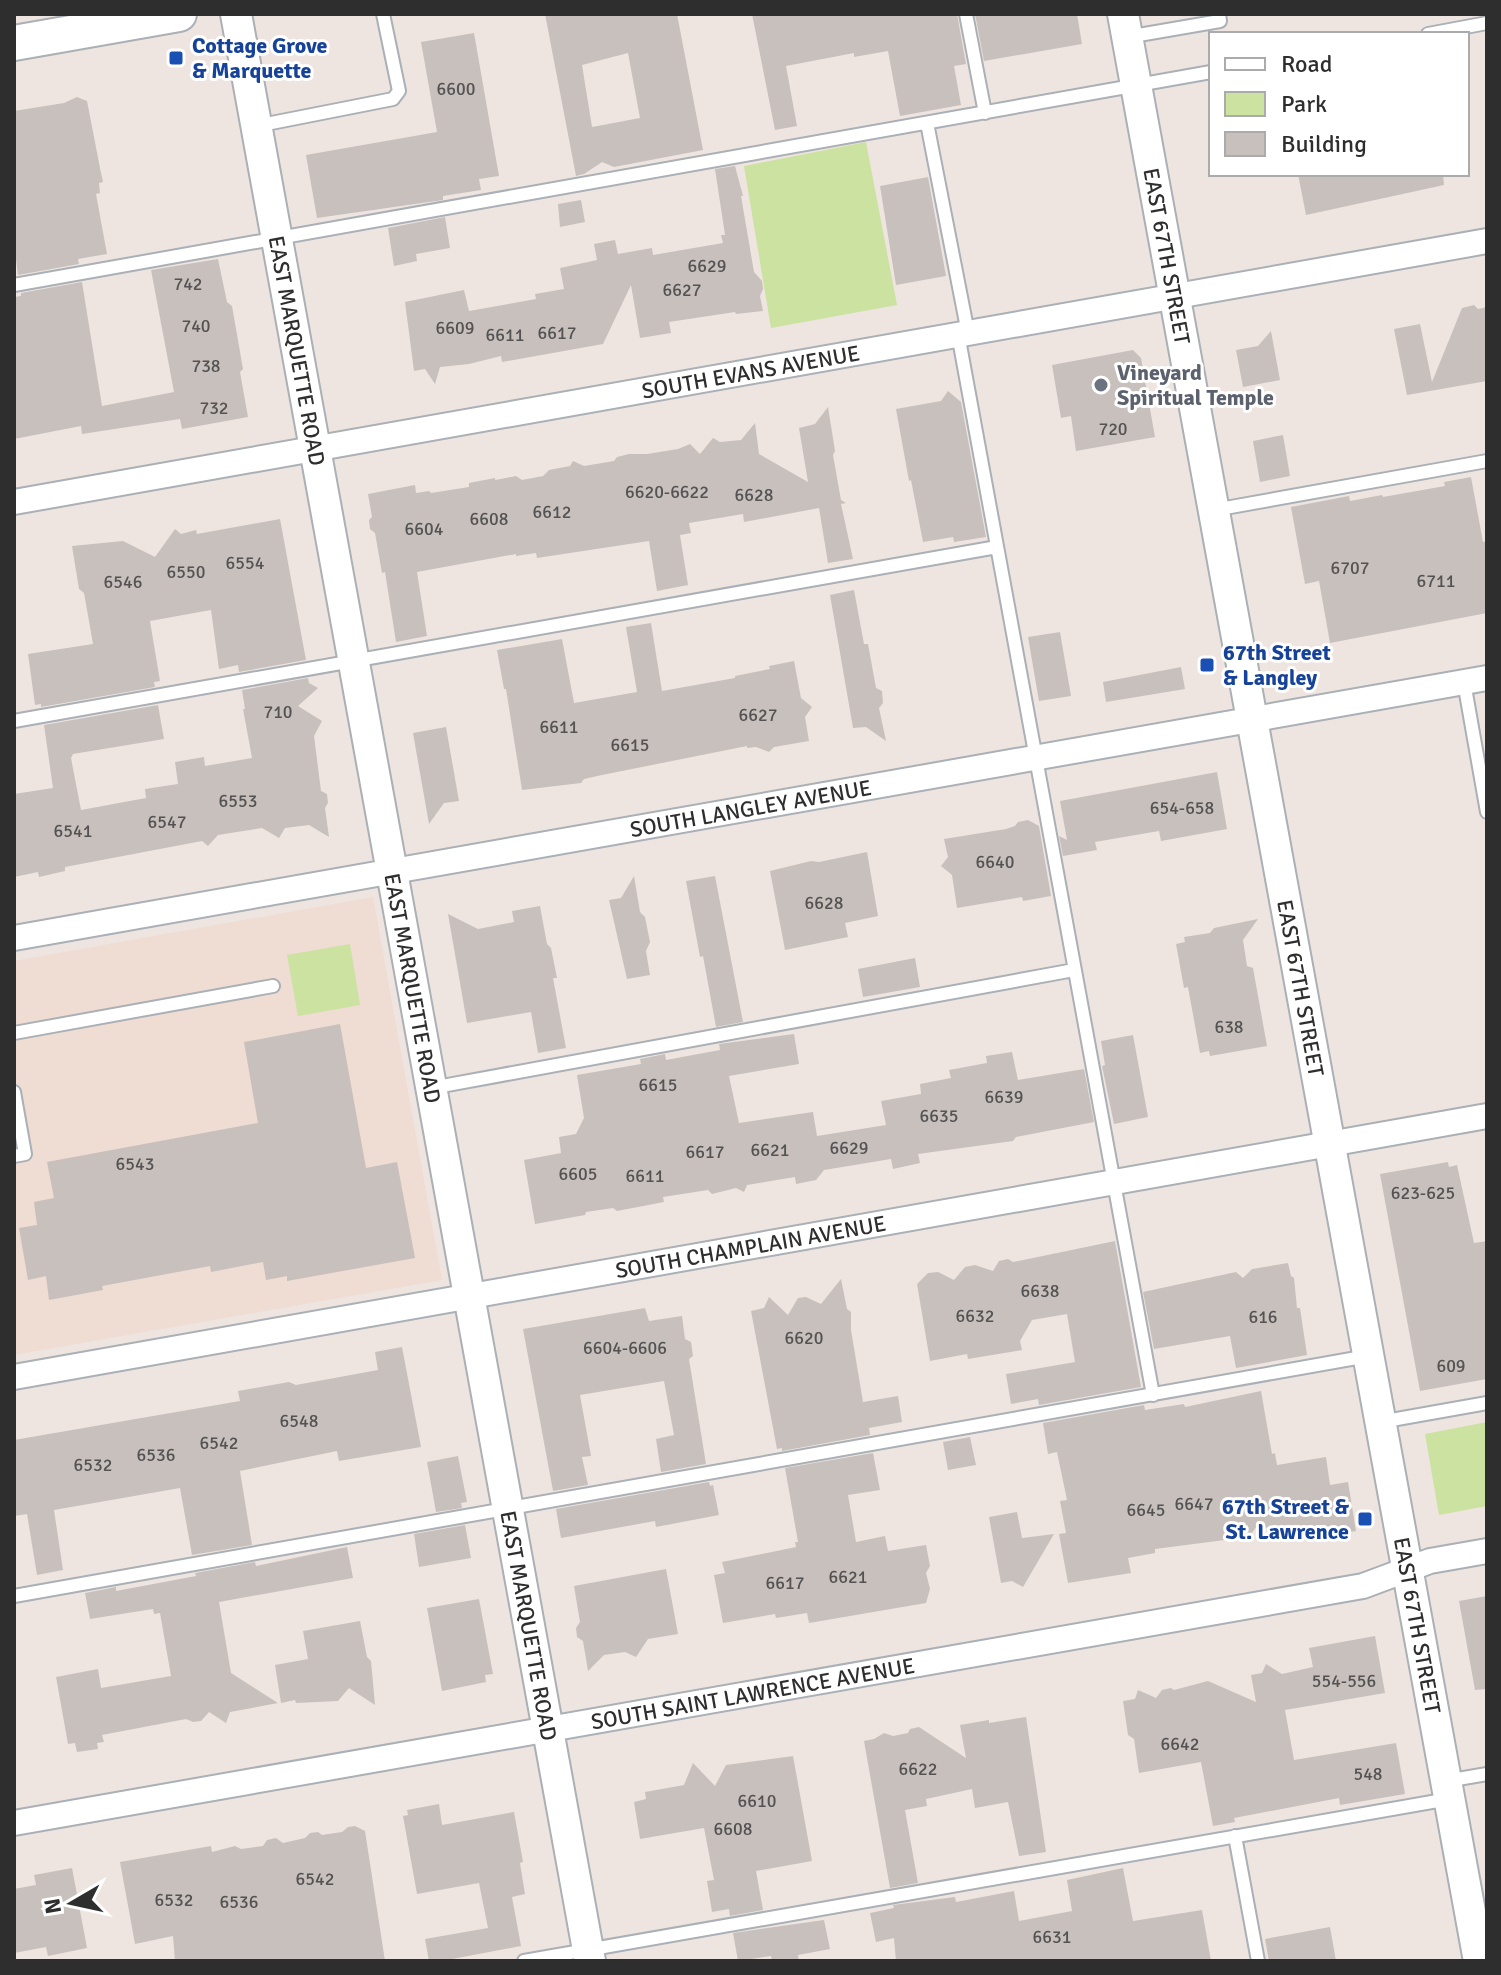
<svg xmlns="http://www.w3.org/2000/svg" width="1501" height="1975" font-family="Signika,sans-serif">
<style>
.education{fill:#efdcd2}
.green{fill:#cbe2a1}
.building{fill:#c7c0bc;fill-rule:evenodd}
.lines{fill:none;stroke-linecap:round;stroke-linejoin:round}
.service-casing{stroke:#aab0b5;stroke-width:16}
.minor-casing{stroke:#aab0b5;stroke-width:28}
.tertiary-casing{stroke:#aab0b5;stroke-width:34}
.secondary-casing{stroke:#aab0b5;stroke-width:38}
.service{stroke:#fff;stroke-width:12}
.minor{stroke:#fff;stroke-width:24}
.tertiary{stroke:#fff;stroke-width:30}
.secondary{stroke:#fff;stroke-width:34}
.transit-dot{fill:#1a4fb4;stroke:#fff;stroke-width:3}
.worship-dot{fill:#6b7280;stroke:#fff;stroke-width:3}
.labels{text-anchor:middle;stroke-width:6;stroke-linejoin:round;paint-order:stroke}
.number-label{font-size:18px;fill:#545252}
.transit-label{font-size:22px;font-weight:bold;fill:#164399;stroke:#fff;text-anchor:start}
.street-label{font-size:22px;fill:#2e2e2e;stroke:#fff}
.worship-label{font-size:22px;font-weight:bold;fill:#5b616d;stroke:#fff;text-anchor:start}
</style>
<rect width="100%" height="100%" fill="#eee5e1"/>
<path class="education" d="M373,897L442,1280L14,1355V961Z"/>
<path class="green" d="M866,142L897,305L771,328L744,166Z
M350,944L360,1005L298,1016L287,955Z
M1487,1422V1506L1439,1515L1425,1434Z"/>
<path class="building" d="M545,14H677L703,150L614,167L602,162L584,174L576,176ZM628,53L640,118L592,127L582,65Z
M752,14H957L966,64L954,66L961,105L900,116L888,51L854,57V53L786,66L797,126L775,130Z
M975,14H1077L1082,44L984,61Z
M474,33L499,176L479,179L481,190L443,196V200L317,218L306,155L437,132L421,42Z
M77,97L87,101L100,168L103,182L99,183L100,193L96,194L107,254L78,259L79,264L18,275L14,243V111L64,103Z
M735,166L743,196H741L754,272L762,281L763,289L760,296L763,311L736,314L735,312L669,322L671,333L640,338L631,285L603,344L502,362L501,356L469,364L440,367L435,384L425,369L414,371L405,302L464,290L469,311L536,299L535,294L564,289L560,268L597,260L594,244L615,240L618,254L652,248L653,255L723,243L721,235H725L715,169Z
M1298,174H1443L1444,185L1306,215Z
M928,177L946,276L896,285L880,186Z
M581,200L585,222L560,227L558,204Z
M445,217L450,248L416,254L417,261L394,266L388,228Z
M218,259L227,302L232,306L243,369L240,372L248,417L182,429L180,419L82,434L81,426L14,439V297L21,296V293L82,282L102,406L174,392L151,270Z
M1474,305L1478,309L1487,307V381L1407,395L1394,329L1420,324L1432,382L1462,308Z
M1271,331L1280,380L1243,387L1236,350L1258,346Z
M1133,350L1141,358L1155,437L1076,451L1071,416L1061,418L1052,365Z
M948,391L961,402L986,537L954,542L953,537L923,542L911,480L909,481L896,409L941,401Z
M828,407L835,451L833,455L841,500L846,503L841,504L853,559L828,563L819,508L744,522L743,514L689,523L691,533L680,535L688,585L657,591L649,541L537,558L536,553L516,556V554L417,572L427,636L396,642L385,572L382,573L375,533L370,529L369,520L372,517L368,494L415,485L416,493L429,491L431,493L469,487V483L495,478V480L516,476L522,480L543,476L549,470L570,466L573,461L584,466L614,461L617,457L629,454H647L678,449L690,444L700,454L713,438L720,442L741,440L755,423L759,454L808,482L799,428L815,424Z
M1283,435L1290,476L1260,482L1253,441Z
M1471,477L1483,542L1487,541V613L1330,643L1319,581L1305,584L1291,507L1349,496L1350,501L1382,495L1383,497L1445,486L1444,482Z
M280,519L306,660L239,672L238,665L219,669L211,610L150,621L160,681L154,682L155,687L41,707V704L35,705L28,654L93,644L84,593L79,589L72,546L123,541L155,557L175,529L181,534L196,530L197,534Z
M854,590L864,644H868L876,688L882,691L883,703L879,708L886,741L866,727L853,728L830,595Z
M651,623L662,691L735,678V676L770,669L769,666L794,661L801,698L812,707L805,717L809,741L774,747L769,752L756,747L747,748V746L602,775L584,779L581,783L522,790L506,689H504L497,650L562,639L574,703L637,692L626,627Z
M1060,632L1071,696L1039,701L1028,637Z
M1181,667L1185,689L1106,702L1103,682Z
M308,678L309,683L318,688L298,706L322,721L314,736L321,791L327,794L328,803L325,808L329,837L309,825L285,828L279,838L262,828L218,835L208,846L202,841L65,867V871L39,877L38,872L14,877V794L53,788L44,725L158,705L164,739L73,754L71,758L81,810L146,798L145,789L178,784L175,762L204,757L205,766L252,758L243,709H245L242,690Z
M446,727L459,801L444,803L429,824L413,733Z
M1217,772L1227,829L1161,841L1159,831L1095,842L1097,850L1063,856L1059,836L1067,840L1060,801Z
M1028,820L1039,826L1051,896L1023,901L1022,897L957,908L952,875L941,866L948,857L944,839L1006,829L1015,826L1018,822Z
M867,852L878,916L845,923L848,937L785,950L770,871L811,861L819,862Z
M634,876L640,912L645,917L650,942L646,951L650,975L627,979L609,900L621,898Z
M715,876L743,1022L716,1027L703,956L700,957L686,881Z
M540,906L547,944L551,948L557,978H553L566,1048L538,1053L531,1012L467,1023L448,914L478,929L514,922L512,911Z
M1258,919L1243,940L1247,966L1253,968L1267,1046L1210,1056L1209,1051L1200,1053L1188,987L1184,988L1176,944L1185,942L1184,937L1210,933L1214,928Z
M915,958L920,987L863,997L858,969Z
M340,1024L366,1168L397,1162L415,1258L287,1281V1276L266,1280L263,1262L211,1272L210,1266L102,1286L103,1290L49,1300L46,1276L28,1280L19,1228L37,1225L34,1202L54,1198L47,1162L258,1123L244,1042Z
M794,1034L799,1064L729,1076L739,1123L813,1112L817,1136L886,1125L881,1101L921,1094L920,1084L951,1078L949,1070L987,1063L986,1056L1012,1052L1018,1080L1084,1069L1094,1122L1016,1137L1013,1141L918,1154L920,1163L893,1169L891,1159L824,1170L816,1180L796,1184L795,1177L747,1185L744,1192L736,1188L712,1194L708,1190L663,1197L664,1202L617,1211L613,1208L586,1212L585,1215L535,1224L524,1160L561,1153L559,1137L576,1134L584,1118L577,1075L641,1064L640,1059L665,1054L666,1060L720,1050L719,1044Z
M1133,1035L1148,1117L1114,1124L1102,1066L1105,1065L1101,1041Z
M1448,1162L1449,1167L1457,1165L1474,1243L1487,1241V1379L1420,1391L1380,1174Z
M1115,1241L1141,1387L1039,1405L1038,1399L1011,1404L1006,1374L1075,1362L1067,1314L1032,1320L1020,1341L1022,1350L968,1359L967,1354L930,1361L917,1284L928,1273L938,1272L954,1280L965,1267L975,1265L993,1271L999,1261L1008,1259L1013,1262Z
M1288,1263L1291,1276L1294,1278L1297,1308H1300L1307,1355L1236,1368L1230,1336L1154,1349L1143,1292L1236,1272L1243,1278L1252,1269Z
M841,1279L847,1309L851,1312V1330L863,1402L898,1396L902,1422L869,1428L870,1435L782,1451V1448L777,1449L751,1311L764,1308L769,1297L788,1315L798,1298L806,1297L821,1304Z
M645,1308L649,1321L682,1316L685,1339L691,1342L693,1356L689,1359L706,1464L661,1472L656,1439L674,1435L664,1381L580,1395L591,1456L582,1457L588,1485L553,1491L523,1329Z
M402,1347L421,1447L339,1461L337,1451L240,1471L252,1545L192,1555L180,1488L54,1510L63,1570L37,1575L27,1514L14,1516V1440L240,1401L238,1391L289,1382L296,1385L378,1370L375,1352Z
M1261,1391L1272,1454L1275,1453L1277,1465L1326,1457L1330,1485L1348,1482L1356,1531L1293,1542L1291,1528L1273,1533L1260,1523L1248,1537L1155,1549V1553L1128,1558L1131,1573L1068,1583L1059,1534L1066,1533L1060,1501L1067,1500L1057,1452L1048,1454L1043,1423L1144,1405L1145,1410L1184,1404L1185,1407Z
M970,1437L976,1465L948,1470L943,1442Z
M873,1453L880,1490L848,1495L856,1542L885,1536L888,1551L926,1545L930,1566L926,1573L930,1589L926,1603L809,1623L807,1613L776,1618L775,1614L723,1623L714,1575L725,1573L722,1562L796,1547L795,1542H798L785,1468Z
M458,1456L467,1502L461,1503L462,1508L436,1512L427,1462Z
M709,1482L710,1486L713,1485L719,1515L656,1527L655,1521L561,1538L556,1509Z
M1017,1512L1022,1538L1054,1534L1023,1587L1012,1581L1001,1583L989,1517Z
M465,1525L471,1558L419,1567L414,1534Z
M347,1547L353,1578L219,1602L231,1673L278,1703L230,1712L226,1723L209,1712L201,1721L193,1722L186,1719L102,1735L104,1742L97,1743L98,1749L77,1752L75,1743L68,1744L56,1677L98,1669L101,1688L171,1676L160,1613L154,1614L153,1609L90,1619L85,1593L116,1587V1591L196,1576L195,1573L255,1562L256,1566Z
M666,1569L678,1634L648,1639L636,1657L625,1652L604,1655L588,1671L583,1641L577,1637L576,1628L580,1622L574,1586Z
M1487,1596V1689L1475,1690L1459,1601Z
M479,1599L493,1674L485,1675L486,1682L442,1691L427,1608Z
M360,1621L367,1657L371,1661L375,1705L349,1688L338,1701L296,1703L295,1700L281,1703L275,1665L308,1659L303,1631Z
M1375,1636L1385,1693L1285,1710L1294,1760L1396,1743L1405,1794L1340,1805L1339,1798L1234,1818L1235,1822L1213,1826L1201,1762L1139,1773L1134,1739L1128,1735L1123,1701L1135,1699L1138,1690L1156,1698L1162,1690L1171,1688L1174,1690L1208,1681L1256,1702L1251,1675L1262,1673L1266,1664L1282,1674L1313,1667L1309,1648Z
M1026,1717L1046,1852L1019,1856L1008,1802L975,1808L972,1789L926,1799L927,1806L905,1810L918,1883L890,1888L864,1741L874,1739L884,1733L893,1736L908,1733L910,1729L919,1727L966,1758L960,1725L989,1720V1723Z
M793,1756L812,1861L756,1871L763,1910L730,1916L729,1909L712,1912L707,1881L714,1880L704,1828L640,1839L634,1802L646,1799L645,1792L684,1785L693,1763L715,1786L726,1765Z
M439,1804L442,1825L514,1812L523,1862L520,1863L525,1894L512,1897L521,1946L442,1961H429L425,1939L488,1928L479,1883L417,1894L403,1816L408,1815L407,1810Z
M355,1826L365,1831L385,1961H175L173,1936L135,1944L120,1862L211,1846L212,1852L235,1846L241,1849L263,1846L267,1840L276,1838L283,1843L305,1838L310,1833L318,1832L322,1835L342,1832L348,1827Z
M72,1868L87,1948L48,1956L46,1947L14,1953V1889L36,1885L34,1875Z
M1123,1868L1133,1921L1202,1910L1211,1961H896L894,1938L876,1942L870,1913L894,1908L893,1905L955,1897L956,1902L1014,1891L1019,1921L1072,1911L1067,1880Z
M824,1920L830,1949L798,1955L799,1961H772L771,1956L738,1961L733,1933Z
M1330,1927L1336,1961H1269L1265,1939Z"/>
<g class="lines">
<defs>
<path id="service" d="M966,14L985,113
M1428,34L1487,23
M1127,37L1220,21L1219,14
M927,123L968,333
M256,126L393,99L399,91L383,14
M14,285L1211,72
M958,334L1153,1395
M1214,510L1487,461
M1464,682L1487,812
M14,721L997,547
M14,1033L273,986
M431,1088L1074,970
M14,1092L25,1154L14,1156
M1380,1422L1487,1403
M14,1596L1368,1356
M1446,1781L1487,1774
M1235,1836L1258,1961
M524,1961L1449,1799"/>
<g id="minor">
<path id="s1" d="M14,502L1487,241"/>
<path id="s2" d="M14,938L1487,678"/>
<path id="s3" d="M14,1377L1487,1116"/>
<path id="s4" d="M14,1823L1363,1586L1430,1561L1487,1551"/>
</g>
<g id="tertiary">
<path id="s5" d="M236,14L590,1961"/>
<path id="s6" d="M1123,14L1479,1961"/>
</g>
<path id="secondary" d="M14,43L179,14"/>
</defs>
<use href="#service" class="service-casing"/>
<use href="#minor" class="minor-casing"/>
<use href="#tertiary" class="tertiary-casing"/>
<use href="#secondary" class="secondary-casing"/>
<use href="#service" class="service"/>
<use href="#minor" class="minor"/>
<use href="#tertiary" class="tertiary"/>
<use href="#secondary" class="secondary"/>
</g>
<g class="transit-dot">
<rect x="168" y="50" width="16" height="16" rx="4"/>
<rect x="1199" y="657" width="16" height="16" rx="4"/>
<rect x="1357" y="1511" width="16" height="16" rx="4"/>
</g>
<circle class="worship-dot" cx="1101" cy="385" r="8"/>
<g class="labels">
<g class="number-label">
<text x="456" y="95">6600</text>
<text x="707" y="272">6629</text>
<text x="188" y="290">742</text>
<text x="682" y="296">6627</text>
<text x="196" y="332">740</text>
<text x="455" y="334">6609</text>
<text x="557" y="339">6617</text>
<text x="505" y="341">6611</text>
<text x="206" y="372">738</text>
<text x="214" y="414">732</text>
<text x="1113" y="435">720</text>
<text x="667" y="498">6620-6622</text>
<text x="754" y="501">6628</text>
<text x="552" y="518">6612</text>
<text x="489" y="525">6608</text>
<text x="424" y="535">6604</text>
<text x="245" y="569">6554</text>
<text x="1350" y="574">6707</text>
<text x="186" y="578">6550</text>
<text x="1436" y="587">6711</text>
<text x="123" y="588">6546</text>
<text x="278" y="718">710</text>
<text x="758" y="721">6627</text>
<text x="559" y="733">6611</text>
<text x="630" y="751">6615</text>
<text x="238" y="807">6553</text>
<text x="1182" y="814">654-658</text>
<text x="167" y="828">6547</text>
<text x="73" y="837">6541</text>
<text x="995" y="868">6640</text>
<text x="824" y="909">6628</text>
<text x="1229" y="1033">638</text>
<text x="658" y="1091">6615</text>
<text x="1004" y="1103">6639</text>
<text x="939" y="1122">6635</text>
<text x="849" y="1154">6629</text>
<text x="770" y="1156">6621</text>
<text x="705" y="1158">6617</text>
<text x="135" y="1170">6543</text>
<text x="578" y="1180">6605</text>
<text x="645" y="1182">6611</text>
<text x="1423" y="1199">623-625</text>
<text x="1040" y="1297">6638</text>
<text x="975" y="1322">6632</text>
<text x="1263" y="1323">616</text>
<text x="804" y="1344">6620</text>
<text x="625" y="1354">6604-6606</text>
<text x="1451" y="1372">609</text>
<text x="299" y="1427">6548</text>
<text x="219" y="1449">6542</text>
<text x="156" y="1461">6536</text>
<text x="93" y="1471">6532</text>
<text x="1194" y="1510">6647</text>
<text x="1146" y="1516">6645</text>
<text x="848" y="1583">6621</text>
<text x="785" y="1589">6617</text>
<text x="1344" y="1687">554-556</text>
<text x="1180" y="1750">6642</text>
<text x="918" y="1775">6622</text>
<text x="1368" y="1780">548</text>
<text x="757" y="1807">6610</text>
<text x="733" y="1835">6608</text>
<text x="315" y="1885">6542</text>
<text x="174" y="1906">6532</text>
<text x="239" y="1908">6536</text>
<text x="1052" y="1943">6631</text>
</g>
<g class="transit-label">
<text x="192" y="53">Cottage Grove<tspan x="192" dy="25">&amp; Marquette</tspan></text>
<text x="1223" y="660">67th Street<tspan x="1223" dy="25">&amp; Langley</tspan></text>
<text x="1349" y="1514" text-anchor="end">67th Street &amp;<tspan x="1349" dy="25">St. Lawrence</tspan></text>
</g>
<g class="street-label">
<text dy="8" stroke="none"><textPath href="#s6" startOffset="246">EAST 67TH STREET</textPath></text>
<text dy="8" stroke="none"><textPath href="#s5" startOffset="342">EAST MARQUETTE ROAD</textPath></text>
<text dy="8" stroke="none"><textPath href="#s1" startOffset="748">SOUTH EVANS AVENUE</textPath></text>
<text dy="8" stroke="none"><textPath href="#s2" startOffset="748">SOUTH LANGLEY AVENUE</textPath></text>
<text dy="8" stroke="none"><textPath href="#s5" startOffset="990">EAST MARQUETTE ROAD</textPath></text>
<text dy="8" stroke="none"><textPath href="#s6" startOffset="990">EAST 67TH STREET</textPath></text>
<text dy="8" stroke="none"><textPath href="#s3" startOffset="748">SOUTH CHAMPLAIN AVENUE</textPath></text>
<text dy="8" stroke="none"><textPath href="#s5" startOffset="1638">EAST MARQUETTE ROAD</textPath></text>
<text dy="8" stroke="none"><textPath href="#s6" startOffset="1638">EAST 67TH STREET</textPath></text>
<text dy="8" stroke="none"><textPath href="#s4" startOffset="750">SOUTH SAINT LAWRENCE AVENUE</textPath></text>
</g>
<g class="worship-label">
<text x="1117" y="380">Vineyard<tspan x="1117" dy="25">Spiritual Temple</tspan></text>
</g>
</g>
<rect width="1501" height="1975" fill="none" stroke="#2e2e2e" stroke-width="32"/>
<rect x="1209" y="32" width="260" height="144" fill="#ffffff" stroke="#ababab" stroke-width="2"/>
<rect x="1225" y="58" width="40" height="12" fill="#ffffff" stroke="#ababab" stroke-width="2"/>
<text x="1281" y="72" font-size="24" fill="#2e2e2e">Road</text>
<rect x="1225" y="92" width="40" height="24" fill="#cbe2a1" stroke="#ababab" stroke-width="2"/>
<text x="1281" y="112" font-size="24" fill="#2e2e2e">Park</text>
<rect x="1225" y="132" width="40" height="24" fill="#c7c0bc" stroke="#ababab" stroke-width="2"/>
<text x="1281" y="152" font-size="24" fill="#2e2e2e">Building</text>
<g transform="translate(72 1903) rotate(261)" stroke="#ffffff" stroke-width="6" paint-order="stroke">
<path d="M0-6L14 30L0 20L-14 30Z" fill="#2e2e2e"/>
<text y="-12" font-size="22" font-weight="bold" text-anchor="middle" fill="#2e2e2e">N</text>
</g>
</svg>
